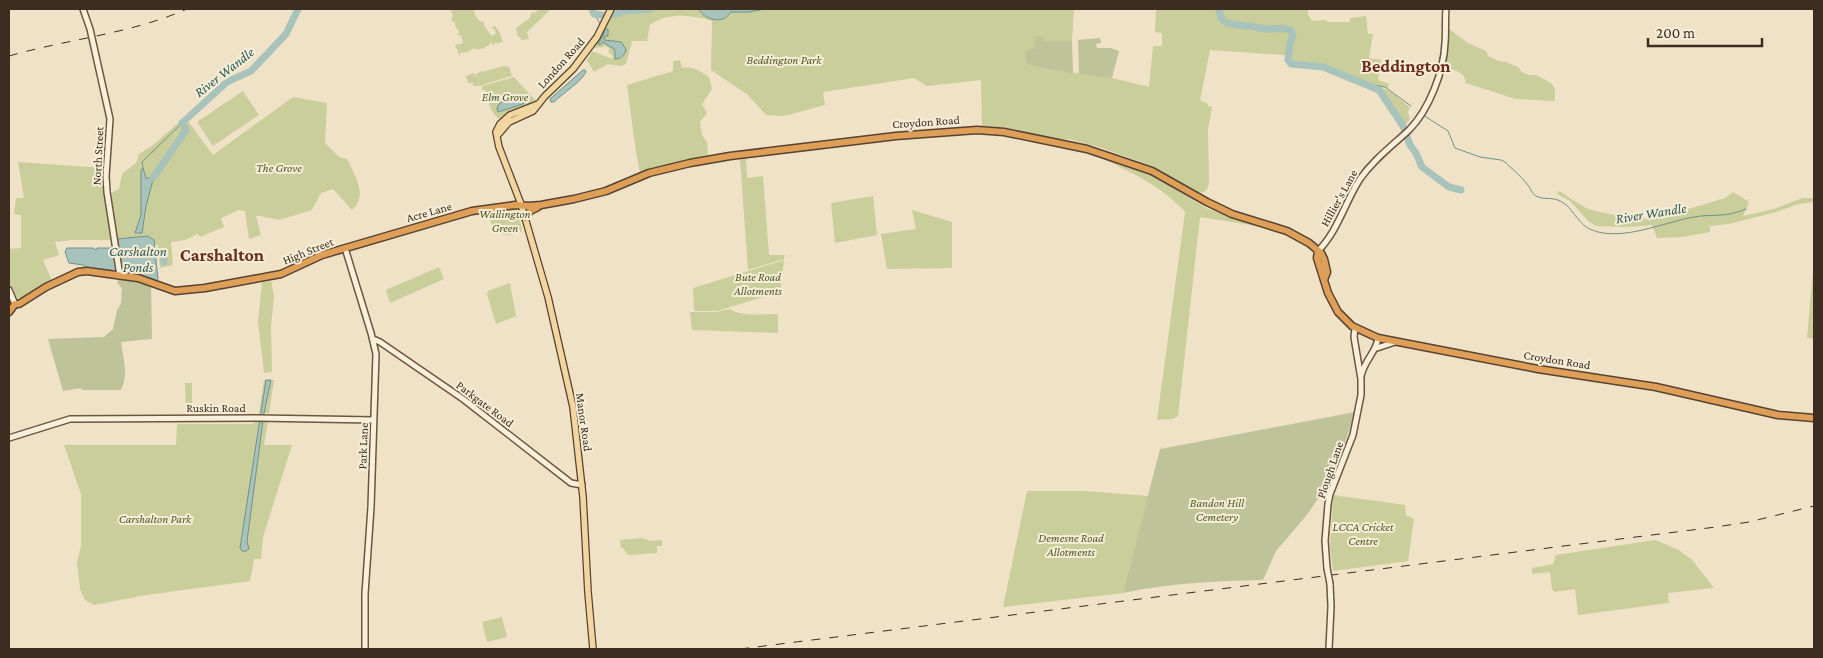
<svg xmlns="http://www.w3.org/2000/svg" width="1823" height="658" font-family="'Crimson Pro',serif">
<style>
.green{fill:#c9ce9b}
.cemetery{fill:#bfc399}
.water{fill:#a8c3bb;stroke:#6e9288}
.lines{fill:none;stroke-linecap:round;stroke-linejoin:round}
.stream{stroke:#6e9288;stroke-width:1}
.river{stroke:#a8c3bb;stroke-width:7}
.secondary-casing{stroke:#6d553f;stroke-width:8}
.primary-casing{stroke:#594230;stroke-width:8}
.highway-casing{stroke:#594230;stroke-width:9}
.secondary{stroke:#f9f0db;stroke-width:5}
.primary{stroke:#f2d6a0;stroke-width:5.5}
.highway{stroke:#dea058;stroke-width:6}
.rail{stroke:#3c2d20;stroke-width:1;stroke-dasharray:9 9;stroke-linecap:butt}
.secondary-bridge-casing{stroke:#6d553f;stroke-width:8;stroke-linecap:butt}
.secondary-bridge{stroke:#f9f0db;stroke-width:5}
.labels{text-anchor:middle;stroke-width:4;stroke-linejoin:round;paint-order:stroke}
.park-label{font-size:12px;font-style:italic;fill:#4d5826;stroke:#f6edd7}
.street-label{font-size:12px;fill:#3c2d20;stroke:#f6edd7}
.water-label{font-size:14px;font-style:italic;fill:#2f5b58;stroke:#f6edd7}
.district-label{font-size:18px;font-weight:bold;fill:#692c1f;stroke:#f6edd7}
</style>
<rect width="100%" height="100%" fill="#efe2c7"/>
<path class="green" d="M446,9H474L473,10C476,15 477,22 484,22V26L492,36L496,33L493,28H490L495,26L500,33L503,43L500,42L497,44L496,42L493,46V43L489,44V46H486L484,49L483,48L478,50L474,48L469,51V52L460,53V57L455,45L463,43L461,35L458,36L457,34L460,33L455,26V22H453L451,18L453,17L451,10Z
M539,9H551L528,31L527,33L529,39L521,40L520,37H518L516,28L531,17L530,15L533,12L535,13Z
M615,9H1074L1072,41H1044L1042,68L1112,78L1149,87L1153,46H1162V33L1155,32L1156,9H1308V14L1312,21L1326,20L1327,22H1349L1351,18L1366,16L1368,34H1373L1369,58L1381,60L1378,80L1389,84L1388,88L1368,84L1323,67L1291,64L1284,55L1210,50L1200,100L1208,104V106L1212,107L1208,130L1209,182C1208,190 1205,194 1196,192L1154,167L1102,148L1069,139L1059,140L1044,137L1010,128L982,126L981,80L927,86L914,78L823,92L825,105L788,115L778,116L766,115L748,95L711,70L712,21C692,15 668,12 650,25L647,41H632L626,64L621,66L608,64L594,72L587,60L592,51L612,59L613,56L608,52L610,49L605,46L603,47L594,48Z
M1449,29L1468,43L1486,51L1488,56L1499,61L1506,62L1518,67L1522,72L1529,75H1536L1551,83L1555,89V101L1515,99L1466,83C1465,71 1453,70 1444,67L1445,57H1448Z
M680,60L682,68C693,66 700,71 709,77L712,89L702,104L707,113L700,122L702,135L707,142L708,155L640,172L636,152L627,85L673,71V61Z
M504,66L509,67L512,76L479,86H473V83H468L466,76L474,73L476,77V74L482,71V72Z
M514,77L536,101L499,119C490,112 488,100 485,90H482V86Z
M1376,86C1390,89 1399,98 1410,108L1408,112L1410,119L1405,126L1391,106L1382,90Z
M243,91L259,115L213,146L197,122Z
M293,97L327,103L325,143L339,157L347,159C354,174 369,196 352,210L333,189L321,193L312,210L279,220L260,216H256L261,235L249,239L245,211L239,210L221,218L224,227L200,237L198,234L185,240L171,242L173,265L160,268L158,245H154V240L148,236L117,239L111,193L119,189L122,174L136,163L139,154L152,146L185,117L213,155Z
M1100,157L1150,174L1206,208L1257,226L1200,217L1178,416L1173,419L1157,420L1185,212C1161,185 1131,173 1100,157Z
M746,158L747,178L763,176L769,255H785L784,259L748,270L740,159Z
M18,162L103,168L112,240H71L55,242L59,255L43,260L52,281L21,300C4,290 9,266 9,249L21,248V215L14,214L16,198H24Z
M1559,191L1584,207L1595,211L1629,218L1650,219L1669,215L1725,198L1733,192L1749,202L1743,216L1774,209L1802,198H1814V202L1799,204L1776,212L1729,224L1710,226V232L1683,237L1657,238L1652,225L1628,227L1596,226L1589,222L1570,201L1557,194Z
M873,196L877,235L835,243L831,203Z
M515,205L522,229L521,232L509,235L494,233L487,209Z
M912,210L952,222V268L887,269L881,234L916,229Z
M784,260L780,292L717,311H694L693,288Z
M439,267L444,279L390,303L386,290Z
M1813,270H1814V339L1807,338Z
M271,281L274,296L271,326L272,372L264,373L258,322L262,282Z
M510,283L516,316L496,324L487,294L488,291Z
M730,309C740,317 766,314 778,314V333L692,330L690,312H716Z
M264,380H274L269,413H259Z
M185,383H192V414L186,413Z
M255,422H268L264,445H292L263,537L261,559H254L250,581L146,595L94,605L85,600L80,589L77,563L81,546V494L64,445H176L177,424H252Z
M1027,491H1084L1148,496L1123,593L1003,607Z
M1333,495L1405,505L1406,515L1414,519L1408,561L1333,571L1330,547Z
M641,538L652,541L662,540V546H657V553L628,555L623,548H621L620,540Z
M1655,540L1679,550L1693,561L1714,588L1668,593L1669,603L1578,615L1575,589L1554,592V590H1552L1550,572L1532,574V568L1553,564L1556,555Z
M502,617L507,637L487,642L482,622Z"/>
<path class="cemetery" d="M1035,37H1043L1044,41H1072L1073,73L1042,68L1026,63V50L1035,49Z
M1100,38L1101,43L1096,44L1097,48H1111L1119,51L1112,78L1079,74L1078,40Z
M119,278L140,281L151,286L152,339L121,342C123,358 129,375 121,390H81L82,388L63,391L48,339L104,337L113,329L117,310L121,304L122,288L117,283Z
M1355,412L1339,461L1325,484L1326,486L1325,489L1306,516L1276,551L1263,580C1214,581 1171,583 1123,593L1160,449Z"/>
<path class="water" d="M699,9H765L749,12H731C729,14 727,17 725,18C716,23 702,17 699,9Z
M605,29H608V36H605L604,40L621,42L626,49C625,55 621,59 615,59V52L614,49L603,42L600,45L598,44L603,36Z
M583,70H585L586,72C580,83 563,93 554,102H551L550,99Z
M510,97H518L524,102L523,104L498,112L497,108L500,103Z
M143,168L146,178H153V180L146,206L142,233H135L141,215V170Z
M148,236L154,240L158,279L157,281L123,273L117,239Z
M67,248H93L96,250L97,248H113L117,270L113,273L89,270L83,265L69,263L65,252Z
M266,380H271L264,413L247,541L249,549L246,551H242L240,548Z"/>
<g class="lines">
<path class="stream" d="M624,11L629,9
M594,14L601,25
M1368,84L1385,87L1411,106
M1423,115L1448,131L1455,148L1480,157L1501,160L1505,162C1512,169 1521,176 1527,184C1531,188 1531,193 1536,196C1545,201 1553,195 1565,204C1574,211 1580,226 1592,230C1622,242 1664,222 1694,217C1703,215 1711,216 1720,215C1729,215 1738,212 1746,209
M143,168L142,162L182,123"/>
<path class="river" d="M592,9L594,14L609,16L624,11L650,9
M1219,9C1220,27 1235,24 1248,26C1255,26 1261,29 1268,29C1276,29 1283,27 1291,30L1293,37L1290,42L1288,60L1291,64L1323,67L1379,90L1403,126L1410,145L1416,153L1422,167L1449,187L1461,190
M153,178L186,130L182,123L227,82L251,71L286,34L298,9
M163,252L164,262"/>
<defs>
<path id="secondary" d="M83,9L90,29L110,119L106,176L107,192L120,276
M345,248L371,333L376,354L371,507L365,594V649
M1318,251C1338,231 1345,202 1360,179C1374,159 1392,146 1409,130C1429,110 1444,71 1445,43C1446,32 1445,20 1446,9
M9,290L15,304
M373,339L380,342L463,399L571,483L582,485
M1377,348L1395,342
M1361,376C1365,359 1376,353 1378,338
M9,438L70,419L258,418L374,420
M1327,568L1325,541L1328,504L1330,494L1353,435L1361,395V379L1354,337L1355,328
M1329,649L1331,606L1330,584"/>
<path id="primary" d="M538,104L510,115L500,124L496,132L499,147L521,204L548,297L573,407L583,497L588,592L593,649
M497,136L509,122L533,111L545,96L573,69L597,37L611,9"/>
<path id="highway" d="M525,218L530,211L538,207
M1318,251L1317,258L1328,293L1338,312L1352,326L1378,338L1538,369L1656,387L1778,415L1814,418
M9,312L15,304H19L46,287L78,272L87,271L138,278L175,291L205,288L281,274L322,255L472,211L515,205L528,206L541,205L574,199L606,191L649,173L690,163L730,156L896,136L977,130L1004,132L1087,149L1152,171L1207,202L1232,214L1287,231L1309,243L1321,253L1324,259L1327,272L1324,280"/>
</defs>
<use href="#secondary" class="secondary-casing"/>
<use href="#primary" class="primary-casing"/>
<use href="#highway" class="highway-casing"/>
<use href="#secondary" class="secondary"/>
<use href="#primary" class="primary"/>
<use href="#highway" class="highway"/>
<path class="rail" d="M9,56C68,39 130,34 187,9
M740,649L1716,527L1749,522L1814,506"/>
<defs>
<path id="secondary-bridge" d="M1327,568L1330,584"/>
</defs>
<use href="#secondary-bridge" class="secondary-bridge-casing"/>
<use href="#secondary-bridge" class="secondary-bridge"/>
</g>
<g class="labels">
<g class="park-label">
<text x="784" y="64">Beddington Park</text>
<text x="505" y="101">Elm Grove</text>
<text x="279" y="172">The Grove</text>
<text x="505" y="218">Wallington<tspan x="505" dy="14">Green</tspan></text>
<text x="758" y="281">Bute Road<tspan x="758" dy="14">Allotments</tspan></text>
<text x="1217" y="507">Bandon Hill<tspan x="1217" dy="14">Cemetery</tspan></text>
<text x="155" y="523">Carshalton Park</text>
<text x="1363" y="531">LCCA Cricket<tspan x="1363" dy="14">Centre</tspan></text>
<text x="1071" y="542">Demesne Road<tspan x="1071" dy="14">Allotments</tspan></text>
</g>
<g class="street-label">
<text transform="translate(561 63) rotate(-48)" y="4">London Road</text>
<text transform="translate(926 122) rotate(-4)" y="4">Croydon Road</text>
<text transform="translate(98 156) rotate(-87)" y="4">North Street</text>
<text transform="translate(1339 198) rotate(-61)" y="4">Hillier's Lane</text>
<text transform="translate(429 212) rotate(-16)" y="4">Acre Lane</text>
<text transform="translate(308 251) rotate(-22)" y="4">High Street</text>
<text transform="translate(1557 360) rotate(9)" y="4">Croydon Road</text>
<text transform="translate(485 404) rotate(37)" y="4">Parkgate Road</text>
<text x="216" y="412">Ruskin Road</text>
<text transform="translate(584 422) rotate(82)" y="4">Manor Road</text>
<text transform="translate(363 446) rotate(-88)" y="4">Park Lane</text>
<text transform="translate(1330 470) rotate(-71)" y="4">Plough Lane</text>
</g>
<g class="water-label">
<text transform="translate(224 72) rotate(-38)" y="5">River Wandle</text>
<text transform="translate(1651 213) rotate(-9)" y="5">River Wandle</text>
<text x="138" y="256">Carshalton<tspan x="138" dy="16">Ponds</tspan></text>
</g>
<g class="district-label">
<text x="1406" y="72">Beddington</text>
<text x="222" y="261">Carshalton</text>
</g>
</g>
<rect width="1823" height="658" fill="none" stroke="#3c2d20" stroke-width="20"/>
<path d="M1648 38v8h114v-8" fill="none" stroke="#3c2d20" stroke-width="2.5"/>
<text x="1656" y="38" font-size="15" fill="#3c2d20" stroke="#f6edd7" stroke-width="4" paint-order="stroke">200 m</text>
</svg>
